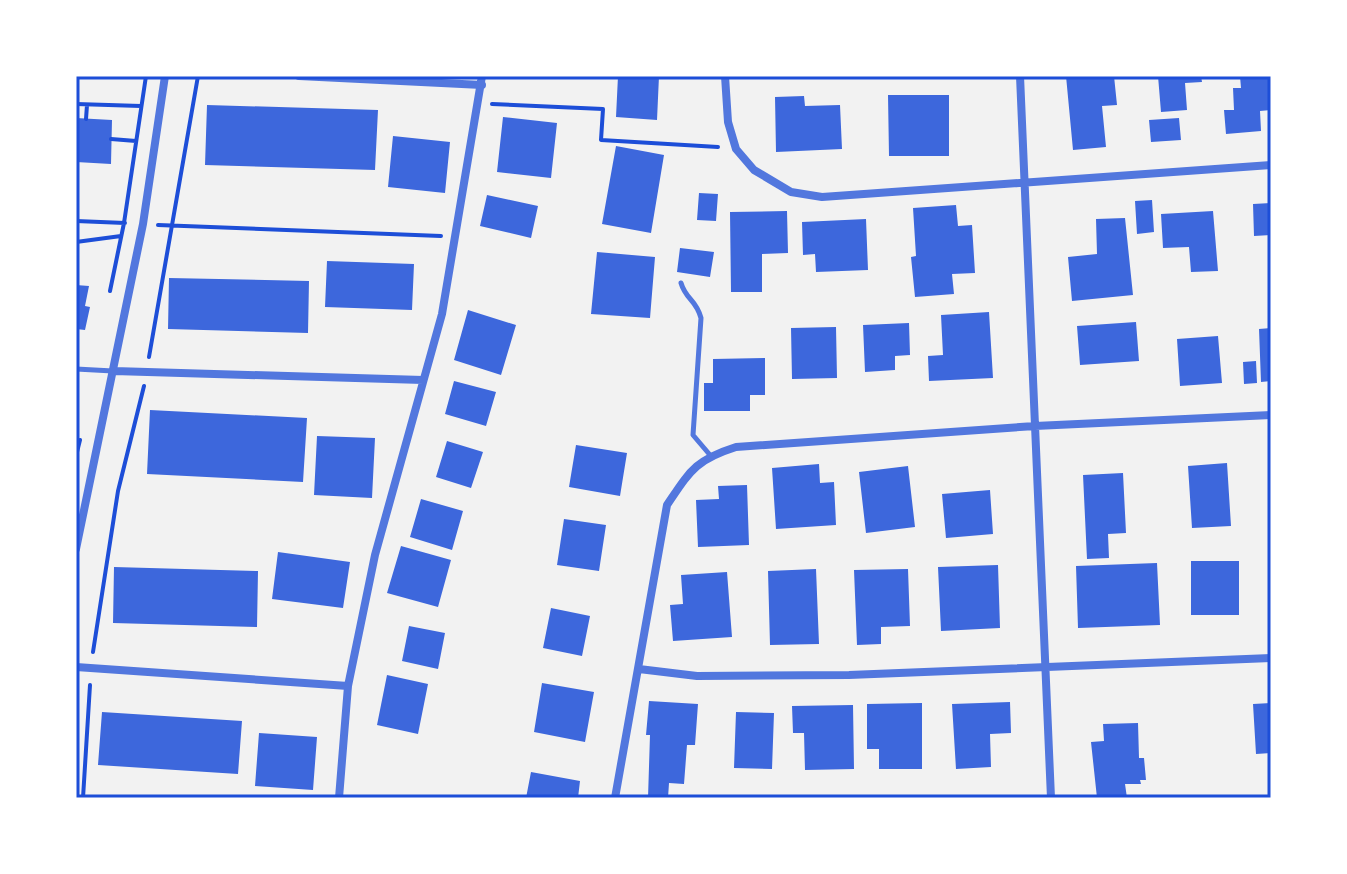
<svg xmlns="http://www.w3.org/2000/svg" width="1347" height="874" font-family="'Source Sans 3',sans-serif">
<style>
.building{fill:#3d67dc}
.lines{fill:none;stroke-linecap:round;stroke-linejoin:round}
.path{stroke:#1d4ed8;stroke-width:4}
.service{stroke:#5277de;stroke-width:5}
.minor{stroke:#5277de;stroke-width:8}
.neatline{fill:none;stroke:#1d4ed8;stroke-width:3}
</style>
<rect width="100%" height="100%" fill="#f2f2f2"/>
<path class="building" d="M618,76H659L657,120L616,117Z
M1066,76H1114L1117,105L1102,106L1106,147L1073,150Z
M1158,76H1201L1202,82L1185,83L1187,110L1161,112Z
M1240,76H1271V110L1260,111L1261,131L1226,134L1224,110H1234L1233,88H1241Z
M888,95H949V156H889Z
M804,96L805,106L840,105L842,149L776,152L775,97Z
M207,105L378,110L375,170L205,165Z
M503,117L557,123L551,178L497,172Z
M76,118L112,120L111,164L76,162Z
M1179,118L1181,140L1151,142L1149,120Z
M393,136L450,142L445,193L388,187Z
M616,146L664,155L651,233L602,224Z
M699,193L718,194L716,221L697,220Z
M487,195L538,206L531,238L480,226Z
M1152,200L1154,232L1137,234L1135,201Z
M1271,203V235L1254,236L1253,204Z
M956,205L958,226L972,225L975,273L952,274L954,294L915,297L911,257L916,256L913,208Z
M787,211L788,253L762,254V292H731L730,212Z
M1213,211L1218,271L1191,272L1189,247L1163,248L1161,214Z
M1125,218L1133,295L1072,301L1068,257L1097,254L1096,219Z
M866,219L868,270L816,272L815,254L803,255L802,222Z
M680,248L714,252L710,277L677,272Z
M597,252L655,257L650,318L591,314Z
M327,261L414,264L412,310L325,307Z
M169,278L309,281L308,333L168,329Z
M76,285L89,286L85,306L90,307L85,330L76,329Z
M468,310L516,325L501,375L454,360Z
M989,312L993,378L929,381L928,356L943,355L941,315Z
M1136,322L1139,361L1080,365L1077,326Z
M909,323L910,355L895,356V370L865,372L863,325Z
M836,327L837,378L792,379L791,328Z
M1271,328V381L1261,382L1259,329Z
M1218,336L1222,383L1180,386L1177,339Z
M765,358V395H750V411H704V383H713V359Z
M1256,361L1257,383L1244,384L1243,362Z
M454,381L496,392L486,426L445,414Z
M150,410L307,418L303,482L147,474Z
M317,436L375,438L372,498L314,495Z
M447,441L483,452L471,488L436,477Z
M576,445L627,453L620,496L569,487Z
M1227,463L1231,526L1192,528L1188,466Z
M819,464L820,483L834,482L836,525L776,529L772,468Z
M908,466L915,527L866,533L859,472Z
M1123,473L1126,533L1108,534L1109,558L1087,559L1083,475Z
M747,485L749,545L698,547L696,500L719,499L718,486Z
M990,490L993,534L946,538L942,494Z
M421,499L463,511L452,550L410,537Z
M564,519L606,525L599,571L557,565Z
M401,546L451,560L438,607L387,593Z
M278,552L350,562L343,608L272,599Z
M1191,561H1239V615H1191Z
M1157,563L1160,625L1078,628L1076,566Z
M998,565L1000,628L941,631L938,567Z
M114,567L258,571L257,627L113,623Z
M816,569L819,644L770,645L768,571Z
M908,569L910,626L881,627V644L857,645L854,570Z
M727,572L732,637L673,641L670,605L683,604L681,575Z
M551,608L590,616L582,656L543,648Z
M409,626L445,633L438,669L402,661Z
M387,675L428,684L418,734L377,725Z
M542,683L594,692L585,742L534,732Z
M649,701L698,704L695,745H687L684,784L669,783L668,798H648L650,735H646Z
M1010,702L1011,733L990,734L991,767L956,769L952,704Z
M922,703V769H879V749H867V704Z
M1271,703V753L1256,754L1253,704Z
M853,705L854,769L805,770L804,733H793L792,706Z
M102,712L242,721L238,774L98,765Z
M736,712L774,713L772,769L734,768Z
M1138,723L1139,758H1144L1146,780H1140L1141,784H1125L1127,798H1097L1091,742L1104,741L1103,724Z
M259,733L317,737L313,790L255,786Z
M531,772L580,781L578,798H526Z"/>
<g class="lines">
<path class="path" d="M76,104L141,106
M492,104L603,109L601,140L718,147
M86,119L87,105
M111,139L136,141
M76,221L125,223
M158,225L441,236
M76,242L121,236
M110,291L124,223L146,76
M149,357L198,76
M76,456L80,440
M93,652L118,491L144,386
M83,798L90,685"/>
<path class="service" d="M681,283C686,300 696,299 701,318L693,435L710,455
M76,369L113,371"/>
<path class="minor" d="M299,76L482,85
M725,76L728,122L736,149L754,170L791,192L822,197L1271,165
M1020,76L1051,798
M114,371L423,380
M76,549L143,224L165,76
M76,667L348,686
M639,669L697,676L849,675L1271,658
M339,798L348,686L375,555L442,314L482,76
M615,798L667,505C690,471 695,460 736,447L1035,426L1271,415"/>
</g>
<rect width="1347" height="874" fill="none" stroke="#ffffff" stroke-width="156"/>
<rect x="78" y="78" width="1191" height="718" class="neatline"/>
</svg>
